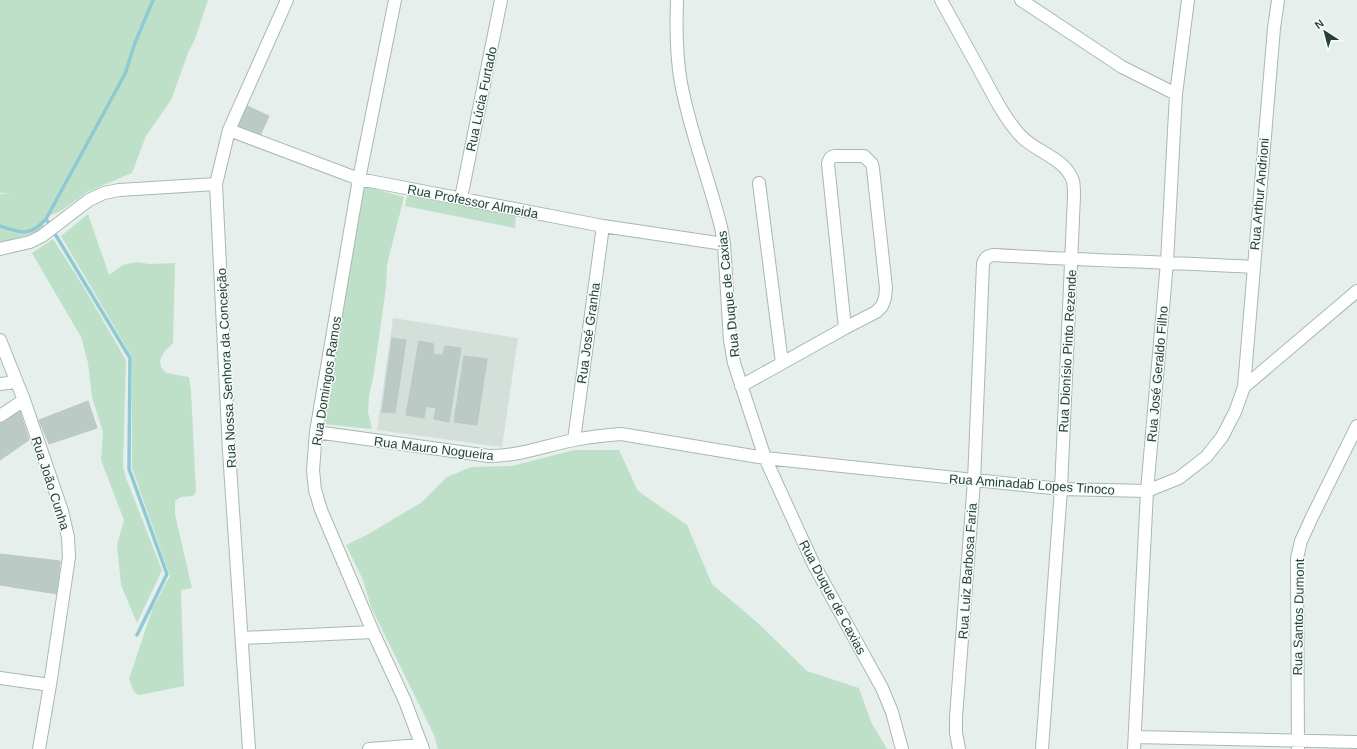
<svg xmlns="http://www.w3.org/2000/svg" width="1357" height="749" font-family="Helvetica,sans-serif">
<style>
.built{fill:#d4dfda}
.green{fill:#bfe0c8}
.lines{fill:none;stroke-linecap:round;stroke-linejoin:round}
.stream{stroke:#8ec9d4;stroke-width:3.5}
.building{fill:#bbcac4;stroke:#b8c9c2}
.minor-casing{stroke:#a8b8b2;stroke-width:14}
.minor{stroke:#fff;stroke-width:12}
.labels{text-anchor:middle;stroke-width:3;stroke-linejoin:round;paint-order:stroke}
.street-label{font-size:13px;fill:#24423a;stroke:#f7fbf9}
</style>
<rect width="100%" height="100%" fill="#e6efeb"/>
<path class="built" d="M393,318L518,338L502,447L377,430Z"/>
<path class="green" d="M0,0H208L195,39L188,53L171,100L146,136L132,173L87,192L61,211L44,218V230L0,243V194L10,193H0Z
M363,186L404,197L387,265L386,287L374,373L369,397L368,412L372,429L324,424Z
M407,196L430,197L516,213L515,228L405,206Z
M88,214L109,275L123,265L137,262L149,264L175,263L173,343L164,352L160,360L161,367L166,373L189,377L191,391L196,491L193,496L181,497L175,501V514L192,588L181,590L184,686L139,695L134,692L129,679L153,607L170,576L132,468V357L61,236Z
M53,239L83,286L126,360L123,466L126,478L162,570L137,623L121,585L117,545L124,520L101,460L103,432L92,397L88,363L81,337L32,253Z
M574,450H619L638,491L687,525L712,584L759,624L807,671L859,688L871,722L887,749H438L434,735L371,607L363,580L346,545L365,536L422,502L447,477L471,467L512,466Z"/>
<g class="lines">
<path class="stream" d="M0,226C21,233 30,237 46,219
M137,635L167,574L129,469L130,358L46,219L125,74L135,43L153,0"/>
</g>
<path class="building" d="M243,104L269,116L259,138L233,127Z
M392,338L406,340L395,413L382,412Z
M419,341L434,344L433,354L443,355L445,346L461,348L449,422L434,419L436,408L426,406L424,418L406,415Z
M464,356L487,359L477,425L454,422Z
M88,401L97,428L49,444L39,420Z
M18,406L29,440L0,460V418Z
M0,554L60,561L57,594L0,585Z"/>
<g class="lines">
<defs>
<path id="minor" d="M395,0L359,179L316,432L313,470L315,490L321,510L373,632L405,701L423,749
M677,0C676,27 676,56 681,83C690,132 709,179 721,227L724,244L730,340L734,363L765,458L814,565L882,688L892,712L902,749
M941,0C956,27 970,53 985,80C995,99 1005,118 1019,134C1034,152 1065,157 1073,181C1074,186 1074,192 1074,196L1061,489L1042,749
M1021,0L1122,67L1176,94
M229,130L359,179L603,226L724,244
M759,183L782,363
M461,198L501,0
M0,249L30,242L42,236L89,200L104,193L119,190L216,184
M0,340L24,400L62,511L68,537L69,557L50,685L39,749
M0,384L16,382
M741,386L845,328L876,312L882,306L885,298L886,288L873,169L872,164L864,156H835C830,157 829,159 828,164L845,328
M1244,387L1274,28L1278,0
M0,416L24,400
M316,432L489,456C520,456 544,446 574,440C590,437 605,435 621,434L765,458L1061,489L1147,491L1179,478L1206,457L1222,437L1235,412L1244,387L1357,291
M574,440L603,226
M242,638L373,632
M0,678L50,685
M1135,737L1357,742
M249,749L229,451L216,184L229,130L287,0
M369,749L422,745
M959,749L956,733V717L974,481L983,264C985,257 988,256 994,255C1080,260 1167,262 1253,267
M1134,749L1147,491L1167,262L1176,94L1188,0
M1298,749L1297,558L1301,541L1312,517L1357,426"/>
</defs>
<use href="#minor" class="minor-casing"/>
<use href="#minor" class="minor"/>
</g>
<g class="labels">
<g class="street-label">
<text transform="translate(481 99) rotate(-78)" y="5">Rua Lúcia Furtado</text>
<text transform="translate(1259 194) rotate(-85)" y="5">Rua Arthur Andrioni</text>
<text transform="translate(473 201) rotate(11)" y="5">Rua Professor Almeida</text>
<text transform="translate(728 294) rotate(-96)" y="5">Rua Duque de Caxias</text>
<text transform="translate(588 333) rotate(-82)" y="5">Rua José Granha</text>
<text transform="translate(1067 351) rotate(-87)" y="5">Rua Dionísio Pinto Rezende</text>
<text transform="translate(226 368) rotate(-93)" y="5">Rua Nossa Senhora da Conceição</text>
<text transform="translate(1157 374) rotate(-85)" y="5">Rua José Geraldo Filho</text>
<text transform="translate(326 381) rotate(-81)" y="5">Rua Domingos Ramos</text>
<text transform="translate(434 448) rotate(7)" y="5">Rua Mauro Nogueira</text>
<text transform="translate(51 483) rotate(72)" y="5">Rua João Cunha</text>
<text transform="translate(1032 484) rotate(4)" y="5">Rua Aminadab Lopes Tinoco</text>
<text transform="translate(967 571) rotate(-86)" y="5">Rua Luiz Barbosa Faria</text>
<text transform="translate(833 597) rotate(62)" y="5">Rua Duque de Caxias</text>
<text transform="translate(1298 617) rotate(-89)" y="5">Rua Santos Dumont</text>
</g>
</g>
<g transform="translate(1325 32) rotate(324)" stroke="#f7fbf9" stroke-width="3" paint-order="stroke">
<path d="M0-3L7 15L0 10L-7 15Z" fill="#24423a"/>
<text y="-6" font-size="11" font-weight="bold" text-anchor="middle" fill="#24423a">N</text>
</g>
</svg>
